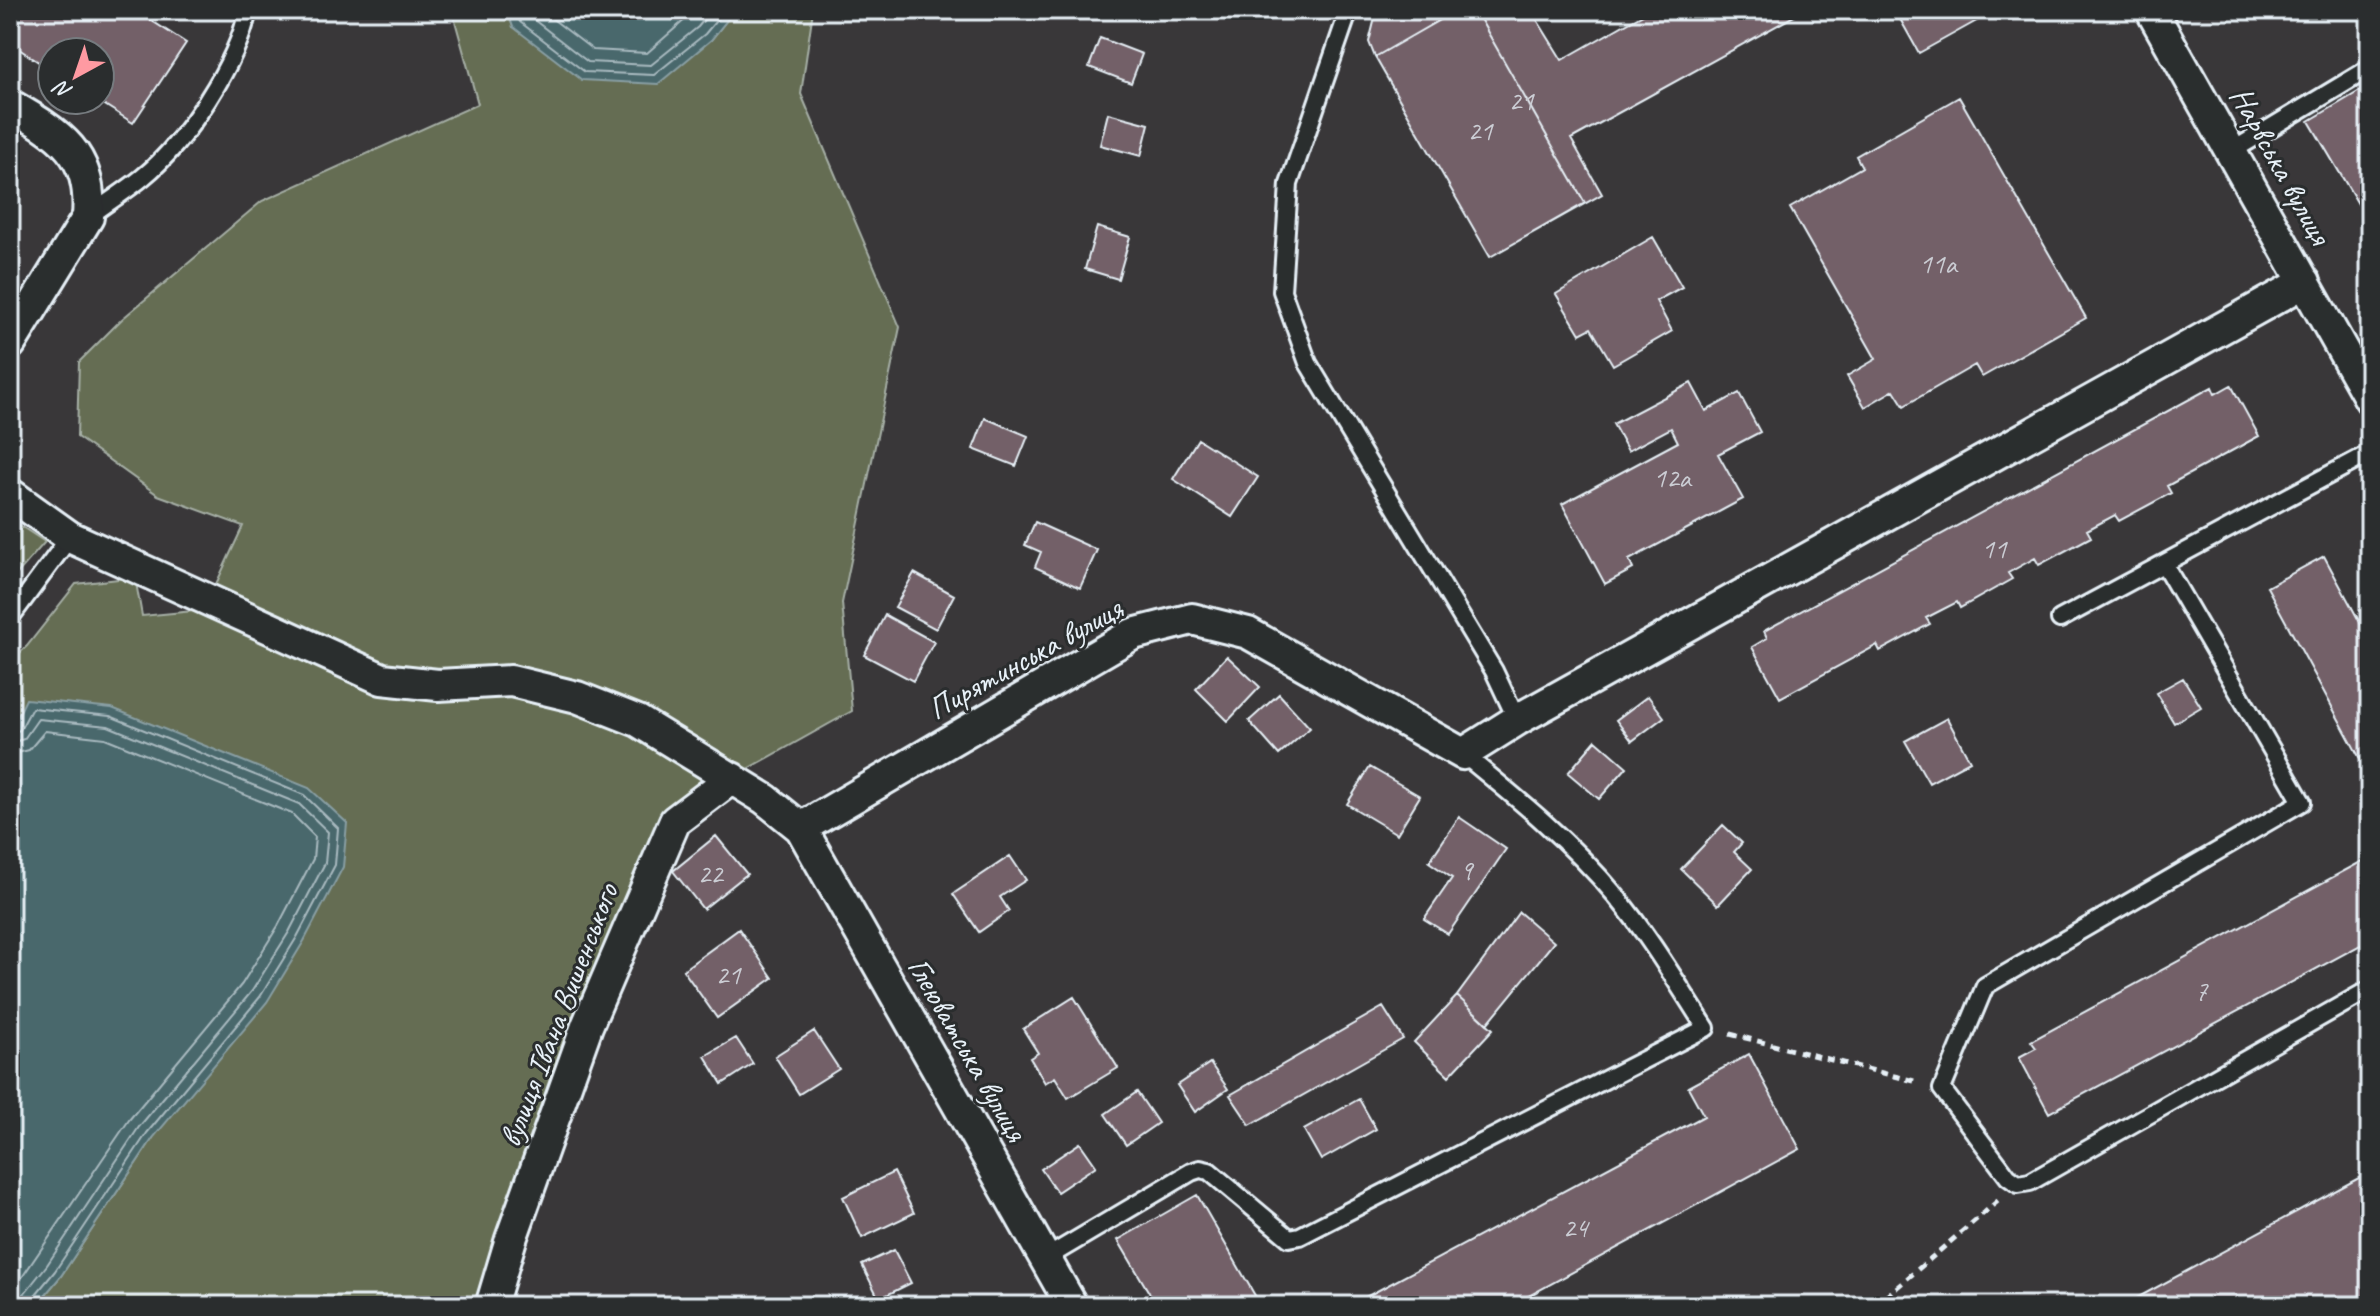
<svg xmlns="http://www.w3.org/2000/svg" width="2380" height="1316" font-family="Caveat,sans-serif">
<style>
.green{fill:#656d53;stroke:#a6afa6;stroke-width:2}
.water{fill:#4a686c;stroke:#899fa4;stroke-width:2}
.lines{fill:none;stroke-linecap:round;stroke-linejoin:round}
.shore{stroke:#a9bac0;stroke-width:2}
.building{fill:#736167;stroke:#e8f1f8;stroke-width:2}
.lane-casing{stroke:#e8f1f8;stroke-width:22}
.street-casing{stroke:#e8f1f8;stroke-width:36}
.path{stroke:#e8f1f8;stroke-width:5;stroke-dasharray:8 6;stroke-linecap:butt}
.lane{stroke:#2a2d2e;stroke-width:16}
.street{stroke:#2a2d2e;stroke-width:30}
.labels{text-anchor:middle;stroke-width:6;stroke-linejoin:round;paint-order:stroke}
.number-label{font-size:28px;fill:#cbcdd4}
.street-label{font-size:32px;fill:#e8f1f8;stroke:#2a2d2e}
</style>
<rect width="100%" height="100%" fill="#393739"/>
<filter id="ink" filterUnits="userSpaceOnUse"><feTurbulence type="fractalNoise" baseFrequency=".0125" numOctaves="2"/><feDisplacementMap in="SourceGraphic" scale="16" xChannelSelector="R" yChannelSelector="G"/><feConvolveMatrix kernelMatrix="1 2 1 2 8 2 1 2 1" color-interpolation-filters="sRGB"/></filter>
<g filter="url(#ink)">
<path class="green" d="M452,10H507L513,27L711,40L735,10H813L801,94L900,327L842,603L852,711L732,778L675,821L491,1306H36L61,1276L153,1138L10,731V662L27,646L76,584L135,577L142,616L204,610L243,526L158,495L77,437L79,362L122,319L262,201L478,104Z
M10,519L45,542L10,582Z"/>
<path class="water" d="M507,10H735L711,40L658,84L582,80L513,27Z
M26,699L112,708L309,788L347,823L343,867L304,941L267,1002L153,1138L61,1276L36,1306H10V732Z"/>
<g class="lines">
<path class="shore" d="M515,10L520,22L585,72L654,75L705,34L725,10
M526,10L529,16L588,62L651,65L698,27L712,10
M541,10L593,50L647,53L696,10
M10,733L20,730L32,708L110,716L304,795L338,828L335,865L297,937L260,997L147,1133L55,1271L32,1299L31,1306
M10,743L24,739L38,719L108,726L299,804L328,832L325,863L289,932L252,991L139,1127L47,1265L24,1294L21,1306
M10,755L29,750L45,731L105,738L292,814L315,837L313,859L278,926L242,984L129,1120L10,1295"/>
</g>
<path class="building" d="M10,10H135L186,43L133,123L97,100H100V52H52V71L10,43Z
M1377,10H1531L1562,60L1650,10H1805L1571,139L1602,194L1490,257L1375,57L1369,42Z
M1457,10H1475L1585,203L1490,257L1375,57Z
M1895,10H1989L1991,13L1919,53Z
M1100,38L1142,54L1131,83L1089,67Z
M2370,85V224L2309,121Z
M1959,97L2086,318L1982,377L1975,365L1904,406L1894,390L1865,407L1847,376L1876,359L1790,208L1862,167L1856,156Z
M1108,113L1149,124L1141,156L1100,145Z
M1097,227L1130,237L1118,279L1085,269Z
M1653,237L1682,287L1656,301L1672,331L1613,365L1591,328L1580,334L1556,294Z
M1691,383L1706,411L1739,393L1760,432L1718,454L1743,499L1629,560L1633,569L1605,584L1562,504L1678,442L1671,428L1628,451L1613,424Z
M2231,385L2259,436L2167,486L2171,493L2119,521L2115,515L2087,530L2091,537L2039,565L2035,558L2008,573L2012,579L1960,608L1957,602L1926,618L1930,624L1880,651L1877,645L1780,698L1752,647L1767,638L1764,631L2212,387L2215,394Z
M985,418L1028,436L1016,466L973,449Z
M1198,439L1258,477L1232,517L1173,479Z
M1035,522L1097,550L1080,588L1035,567L1041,552L1025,545Z
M2324,556L2370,641V777L2267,587Z
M914,573L954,595L936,629L895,607Z
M885,615L934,642L913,681L864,655Z
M1227,656L1260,687L1228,721L1196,689Z
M2183,678L2201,707L2174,723L2156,693Z
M1279,694L1310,728L1279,755L1249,721Z
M1648,696L1664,717L1632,741L1616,720Z
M1947,718L1970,761L1929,783L1905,741Z
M1596,740L1627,767L1599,799L1568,773Z
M1370,767L1420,796L1397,834L1347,804Z
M1459,817L1506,849L1448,934L1424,919L1452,878L1429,862Z
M1723,825L1742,843L1734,852L1752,869L1718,905L1681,869Z
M716,836L747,874L703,909L673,871Z
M1010,856L1026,880L1000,897L1009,911L979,932L953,894Z
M2370,857V940L2049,1113L2019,1057L2036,1048L2031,1041Z
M1519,912L1554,942L1487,1024L1457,996Z
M739,929L773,978L717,1018L683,970Z
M1457,996L1493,1029L1449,1076L1414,1042Z
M1074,997L1118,1068L1068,1098L1055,1077L1045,1083L1030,1058L1038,1053L1023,1029Z
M1383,1007L1403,1039L1250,1125L1230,1095Z
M814,1031L839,1069L799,1094L775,1056Z
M736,1038L753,1064L722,1084L705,1056Z
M1749,1054L1800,1149L1510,1306H1349L1704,1116L1688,1087Z
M1210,1063L1228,1089L1195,1112L1177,1085Z
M1137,1092L1158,1123L1126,1145L1105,1114Z
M1359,1099L1376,1129L1321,1160L1304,1130Z
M1080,1143L1096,1166L1057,1192L1041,1169Z
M894,1172L914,1213L862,1238L843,1197Z
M2370,1172V1295L2350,1306H2122Z
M1197,1195L1261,1306H1157L1118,1240Z
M894,1250L911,1283L879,1299L862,1265Z"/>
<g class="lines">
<defs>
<path id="lane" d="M1349,10L1289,184L1282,291L1308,363L1494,671L1517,720
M2232,151L2370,68
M88,217C106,203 126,191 143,177C185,143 238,62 248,10
M2164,564L2302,802L1985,986L1942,1089L2008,1177L2018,1184L2030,1182L2370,989
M10,618L70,537
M2060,619L2370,453
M1046,1258L1191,1172L1200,1169L1209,1171L1289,1238L1300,1236L1706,1028C1677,983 1649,936 1616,896C1571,842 1517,798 1463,754"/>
<path id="street" d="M2151,10L2370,399
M10,105C60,134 93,153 88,217L10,344
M10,494L70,537L382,679L438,685L511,681L577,697L638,721L765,799L801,828L1072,1306
M801,828L1133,634L1192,619L1248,633L1463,754L1517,720L2305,282
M491,1306L511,1239L587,1026L675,821L732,778"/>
</defs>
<use href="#lane" class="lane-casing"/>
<use href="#street" class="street-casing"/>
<path class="path" d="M1730,1034L1918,1082
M1875,1306L1999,1200"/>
<use href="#lane" class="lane"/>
<use href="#street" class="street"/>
</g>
</g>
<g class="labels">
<g class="number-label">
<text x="1521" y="110">21</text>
<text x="1480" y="140">21</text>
<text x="1938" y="273">11а</text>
<text x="1672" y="487">12а</text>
<text x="1994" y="558">11</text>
<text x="1466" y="880">9</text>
<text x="710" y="883">22</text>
<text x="728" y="984">21</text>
<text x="2201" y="1000">7</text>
<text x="1575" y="1237">24</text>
</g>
<g class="street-label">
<text transform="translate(2281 165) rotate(61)" y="11">Нарвська вулиця</text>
<text transform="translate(1025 658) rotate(-29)" y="11">Пирятинська вулиця</text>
<text transform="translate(558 1015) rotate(-69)" y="11">вулиця Івана Вишенського</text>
<text transform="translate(968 1049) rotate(60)" y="11">Глеюватська вулиця</text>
</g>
</g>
<rect width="2380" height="1316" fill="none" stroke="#2a2d2e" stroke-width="40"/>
<rect x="20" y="20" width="2340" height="1276" fill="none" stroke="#e8f1f8" stroke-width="3" filter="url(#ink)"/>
<g transform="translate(76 76) rotate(220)"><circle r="38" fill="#2a2d2e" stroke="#767b7f" stroke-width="2"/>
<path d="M0-6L14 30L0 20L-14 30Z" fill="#ff9aa2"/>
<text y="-12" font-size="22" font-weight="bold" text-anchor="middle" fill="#e8f1f8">N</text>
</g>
</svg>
